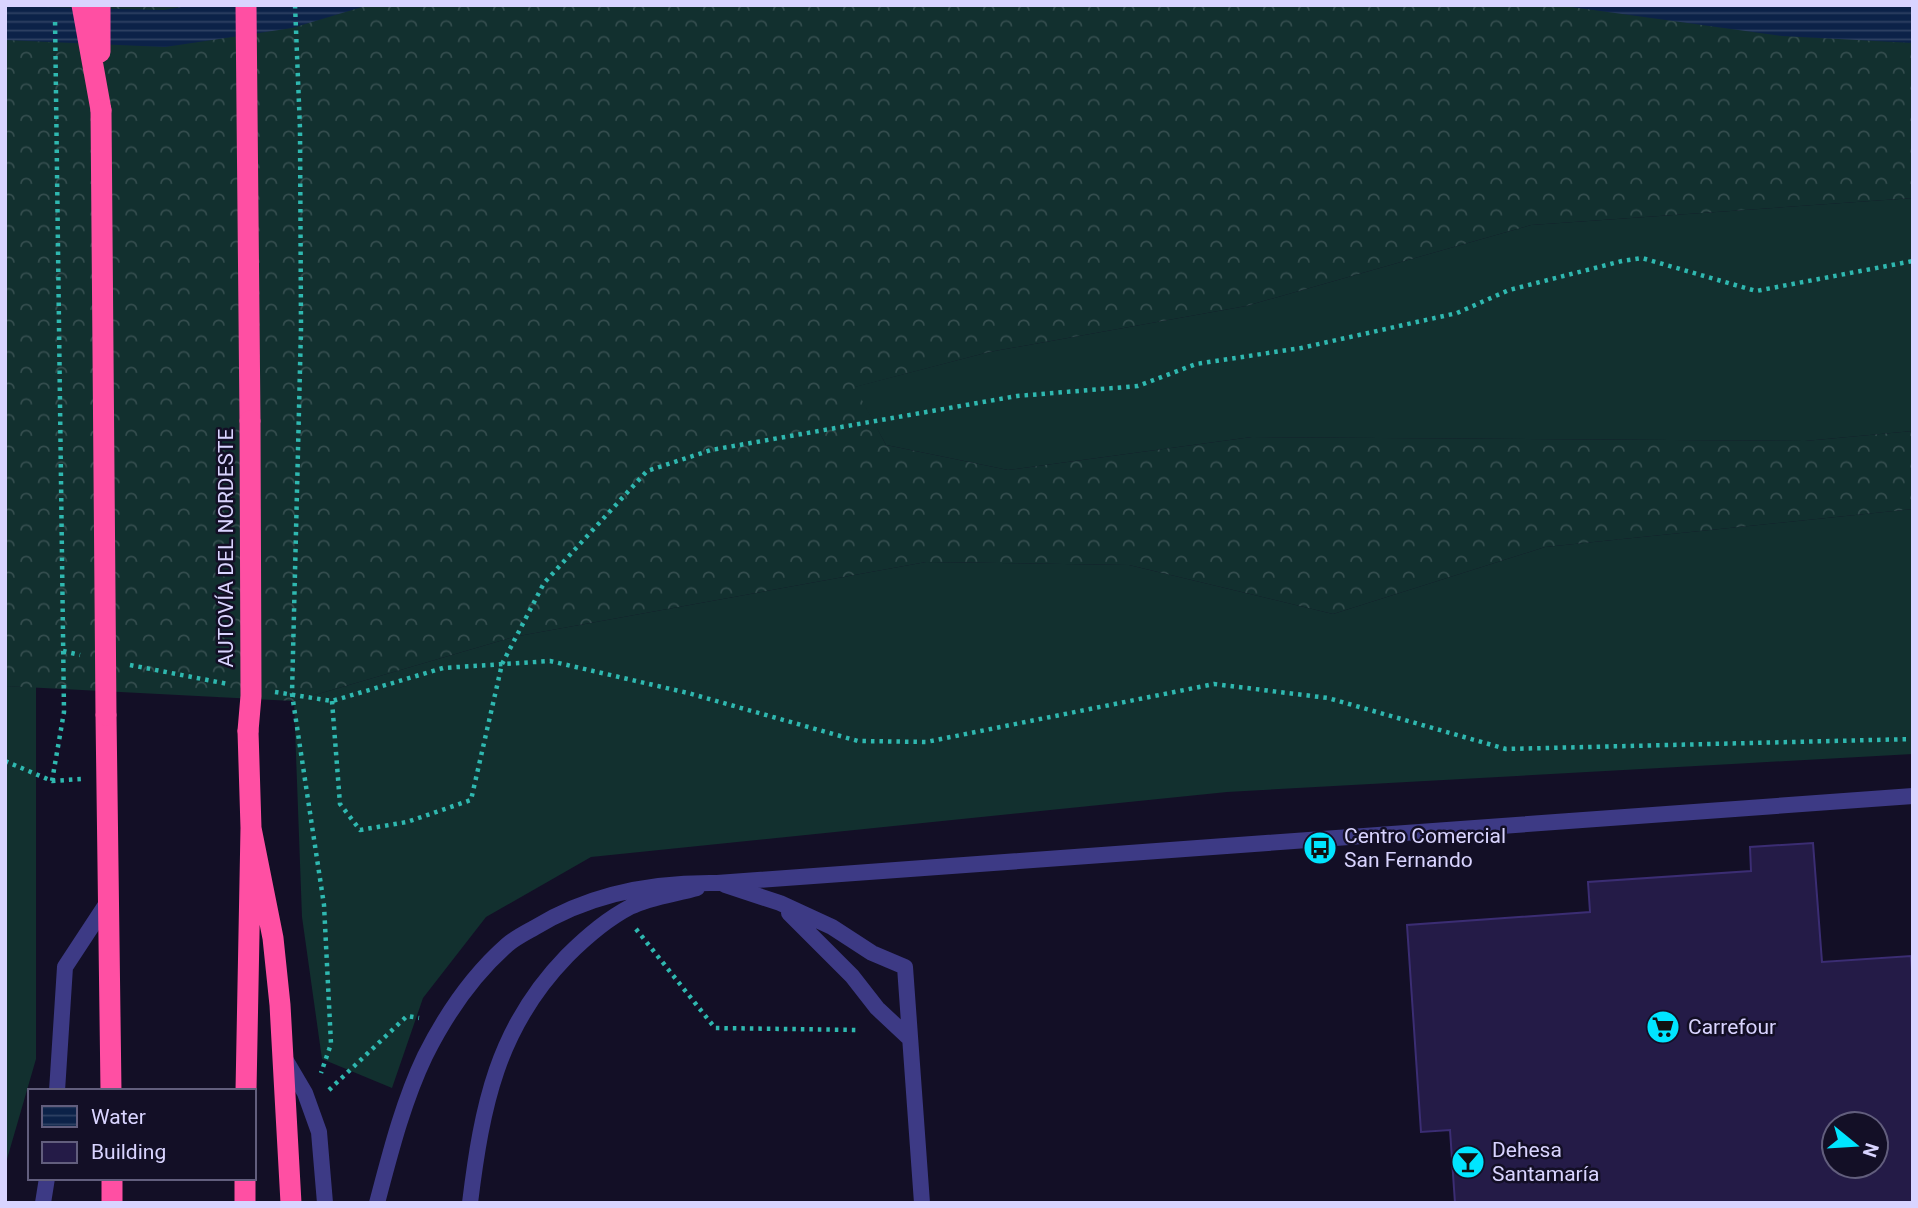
<svg xmlns="http://www.w3.org/2000/svg" width="1918" height="1208" font-family="Roboto,sans-serif">
<style>
.grass{fill:#12302f}
.forest{fill:url(#forest-crowns)}
.water{fill:url(#water-rules)}
.building{fill:#241b47;stroke:#3b2d73;stroke-width:2;fill-rule:evenodd}
.lines{fill:none;stroke-linecap:round;stroke-linejoin:round}
.path{stroke:#2fb8b0;stroke-width:4.5;stroke-dasharray:3.5 5;stroke-linecap:butt}
.lane{stroke:#3d3a85;stroke-width:16}
.highway{stroke:#ff4fa3;stroke-width:21}
.highway-bridge{stroke:#ff4fa3;stroke-width:21}
.labels{text-anchor:middle;stroke-width:5;stroke-linejoin:round;paint-order:stroke}
.street-label{font-size:21px;fill:#d9d4ff;stroke:#130f26}
.poi-label{font-size:21px;fill:#d9d4ff;stroke:#130f26;text-anchor:start}
</style>
<defs>
<pattern id="forest-crowns" width="20" height="18" patternUnits="userSpaceOnUse" patternTransform="scale(1.75)"><rect width="20" height="18" fill="#12302f"/><path d="M2 6a3 3 0 1 1 6 0M12 15a3 3 0 1 1 6 0" fill="none" stroke="#344d4e"/></pattern>
<pattern id="water-rules" width="6" height="5" patternUnits="userSpaceOnUse" patternTransform="scale(1.75)"><rect width="6" height="5" fill="#0c2248"/><path d="M0 2.5h6" fill="none" stroke="#2f4163"/></pattern>
</defs>
<rect width="100%" height="100%" fill="#130f26"/>
<path class="grass" d="M1913,198V431L1805,441L1252,437L1008,470L886,445L854,387L989,352L1246,306L1531,225Z
M1913,509V754L1227,792L591,857L486,917L423,998L392,1088L322,1059L302,917L294,701L513,637L926,562L1129,565L1333,614L1545,547Z
M5,686L36,687V1059L5,1166Z"/>
<path class="forest" d="M5,5H1913V198L1531,225L1246,306L989,352L855,387L886,445L1008,470L1252,437L1805,441L1913,431V509L1545,547L1333,614L1129,565L926,562L513,637L294,701L5,686Z"/>
<path class="water" d="M193,5H369L292,28L165,47L5,40V6L164,10Z
M1557,5H1913V43L1782,36Z"/>
<path class="building" d="M1813,843L1822,962L1911,956L1913,986V1203H1455L1450,1130L1421,1132L1407,925L1590,912L1588,882L1751,871L1750,847ZM1834,1124H1876V1166H1834Z"/>
<g class="lines">
<path class="path" d="M295,5L300,129L301,328L292,694L324,905L331,1044L321,1073
M63,651L80,655
M130,665L228,684
M275,692L332,701L443,668L550,661L688,693L858,741L926,742L1214,684L1328,698L1506,749L1913,739
M332,701L340,804L360,830L407,822L471,800L502,664L544,583L647,471L711,450L1017,396L1138,386L1196,364L1301,348L1457,313L1509,290L1622,261L1642,258L1756,291L1913,261
M5,761L52,781L81,779
M52,781L64,712L55,17
M636,929L715,1028L860,1030
M329,1090L407,1016L419,1018"/>
<path class="lane" d="M725,885L780,903L832,927L872,953L905,967L922,1203
M789,913L852,976L877,1008L910,1039
M285,1059L305,1093L319,1132L325,1203
M57,1091L65,967L109,900
M43,1203L47,1178
M377,1203C390,1154 403,1102 425,1056C445,1016 473,975 507,945C515,938 525,933 534,928C589,894 653,882 717,883L1913,796
M470,1203C482,1106 497,1028 567,956C586,937 607,919 630,907C650,897 676,894 697,888"/>
<path class="highway" d="M82,5L101,110
M100,5V52
M246,5L250,421
M106,715L111,1091
M251,828L273,938L280,1005L291,1203
M246,1091L251,828L248,731
M112,1178V1203
M245,1203V1178"/>
<path class="highway-bridge" d="M101,110L106,715
M248,731L251,696L250,421"/>
</g>
<defs>
<symbol id="bus-disc" viewBox="-11 -11 22 22"><circle r="9.5" fill="#00e5ff" stroke="#130f26"/><path d="M-5-6H5V4H4V6H2V4H-2V6H-4V4H-5ZM-3.5-4V0h7V-4ZM-3.5 1.2v1.5H-2V1.2ZM2 1.2v1.5H3.5V1.2Z" fill="#111"/></symbol>
<symbol id="supermarket-disc" viewBox="-11 -11 22 22"><circle r="9.5" fill="#00e5ff" stroke="#130f26"/><path d="M-6-5.5h2.5l.6 2H6L4.5 2H-2.5L-4.4-4H-6ZM-1.5 3.2a1.3 1.3 0 1 0 .1 0ZM3 3.2a1.3 1.3 0 1 0 .1 0Z" fill="#111"/></symbol>
<symbol id="bar-disc" viewBox="-11 -11 22 22"><circle r="9.5" fill="#00e5ff" stroke="#130f26"/><path d="M-6-5H6L.8 .8V4.5H3.5V6h-7V4.5H-.8V.8Z" fill="#111"/></symbol>
</defs>
<g fill-rule="evenodd">
<use href="#bus-disc" x="1301" y="829" width="38" height="38"/>
<use href="#supermarket-disc" x="1644" y="1008" width="38" height="38"/>
<use href="#bar-disc" x="1449" y="1143" width="38" height="38"/>
</g>
<g class="labels">
<g class="street-label">
<text transform="translate(226 548) rotate(-90)" y="7">AUTOVÍA DEL NORDESTE</text>
</g>
<g class="poi-label">
<text x="1344" y="843">Centro Comercial<tspan x="1344" dy="24">San Fernando</tspan></text>
<text x="1688" y="1034">Carrefour</text>
<text x="1492" y="1157">Dehesa<tspan x="1492" dy="24">Santamaría</tspan></text>
</g>
</g>
<rect width="1918" height="1208" fill="none" stroke="#d9d4ff" stroke-width="14"/>
<rect x="28" y="1089" width="228" height="91" fill="#130f26" stroke="#625e7d" stroke-width="2"/>
<rect x="42" y="1106" width="35" height="21" fill="url(#water-rules)" stroke="#625e7d" stroke-width="2"/>
<text x="91" y="1124" font-size="21" fill="#d9d4ff">Water</text>
<rect x="42" y="1142" width="35" height="21" fill="#241b47" stroke="#625e7d" stroke-width="2"/>
<text x="91" y="1159" font-size="21" fill="#d9d4ff">Building</text>
<g transform="translate(1855 1145) rotate(108)"><circle r="33" fill="#130f26" stroke="#625e7d" stroke-width="2"/>
<path d="M0-5L12 26L0 18L-12 26Z" fill="#00e5ff"/>
<text y="-10" font-size="19" font-weight="bold" text-anchor="middle" fill="#d9d4ff">N</text>
</g>
</svg>
